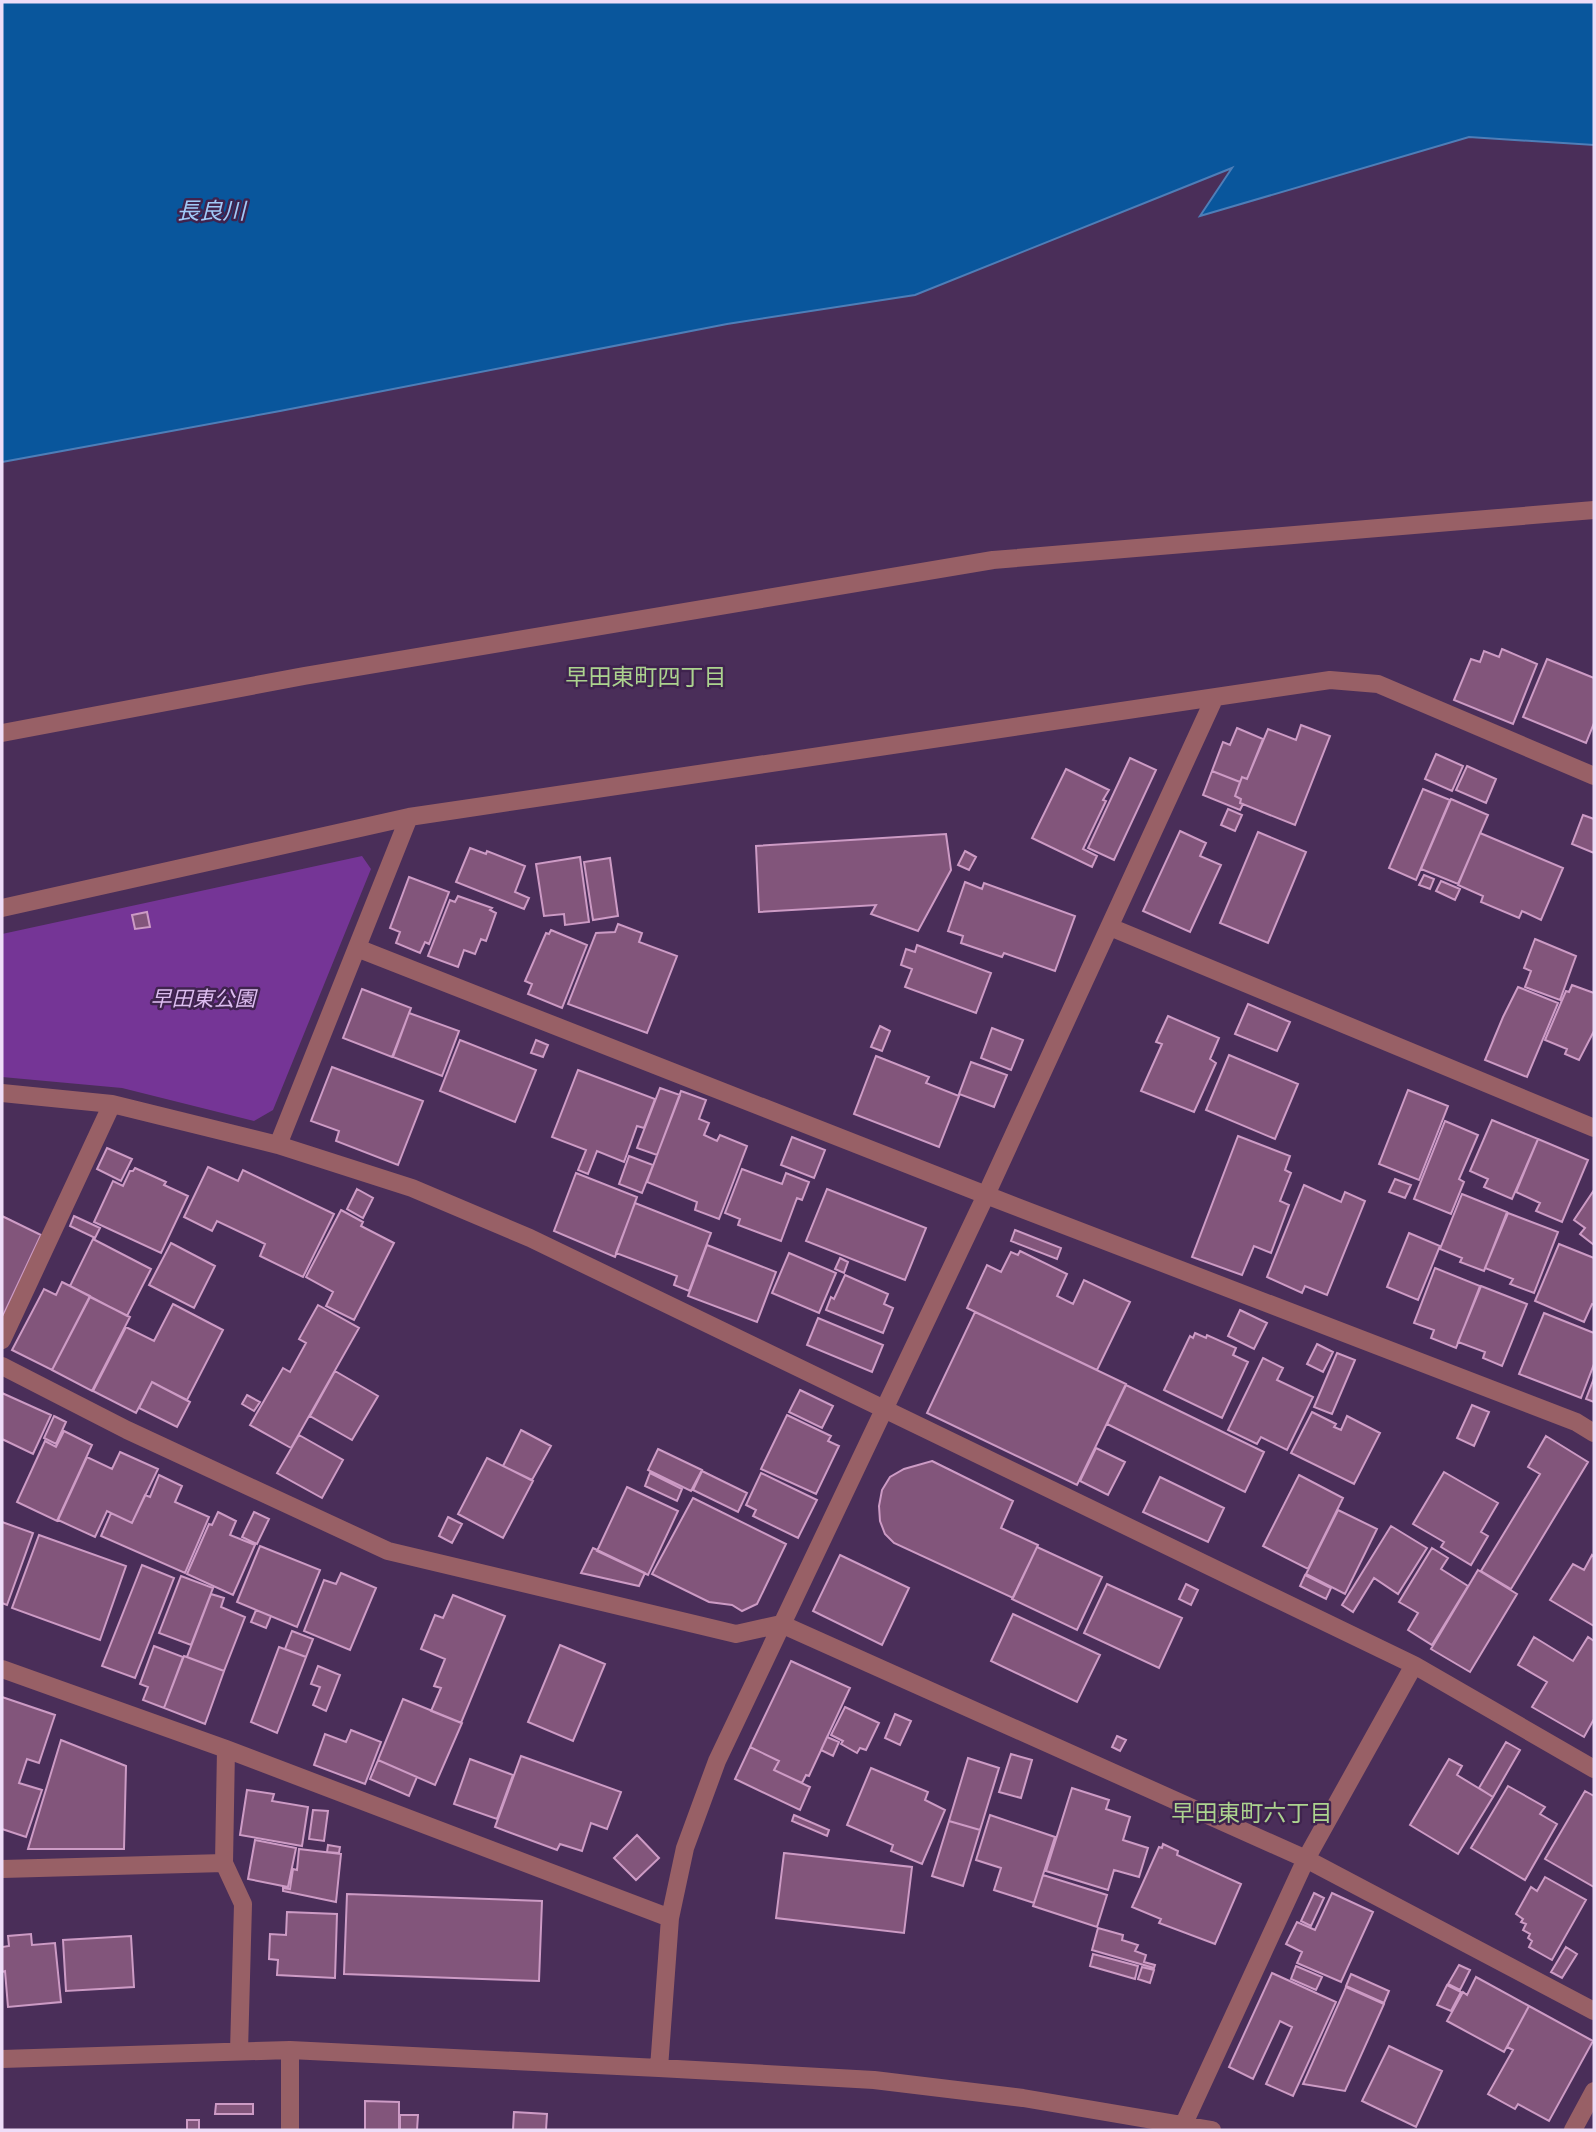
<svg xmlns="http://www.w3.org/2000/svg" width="1596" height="2132" font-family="Spectral,'Noto Sans JP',serif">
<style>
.green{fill:#753596}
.water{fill:#09569c;stroke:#4e7eb8;stroke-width:2}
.building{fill:#82557b;stroke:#cd9bc5;stroke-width:2}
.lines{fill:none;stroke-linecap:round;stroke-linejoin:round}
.minor{stroke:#986066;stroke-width:18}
.labels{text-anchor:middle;stroke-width:5;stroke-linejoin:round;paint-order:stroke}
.park-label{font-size:21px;font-style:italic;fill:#ddbdf0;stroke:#3f234e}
.water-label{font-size:23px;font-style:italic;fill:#a1c9f7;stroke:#3f234e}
.neighbourhood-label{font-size:23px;fill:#acd38f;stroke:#3f234e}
</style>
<rect width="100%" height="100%" fill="#4a2e59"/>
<path class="green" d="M362,856L371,869L273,1110L254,1121L122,1088L2,1077V934Z"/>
<path class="water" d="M2,2H1594V145L1469,137L1200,216L1232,168L915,295L727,324L280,411L2,462Z"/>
<path class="building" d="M1502,649L1537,664L1513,724L1454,700L1471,659L1480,662L1484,651L1499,657Z
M1547,659L1594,678V723L1586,743L1523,717Z
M1301,725L1330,736L1295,825L1240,803L1241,799L1235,796L1242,777L1247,779L1268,729L1296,740Z
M1237,728L1263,739L1247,779L1242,777L1240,782L1212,771L1223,742L1230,745Z
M1436,754L1463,766L1452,791L1425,779Z
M1130,758L1156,770L1114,860L1088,848Z
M1467,766L1496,779L1486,803L1456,790Z
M1066,769L1109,790L1103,800L1106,801L1083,849L1097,856L1092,867L1032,838Z
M1212,771L1240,782L1235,796L1241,799L1240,803L1243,804L1240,810L1203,795Z
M1423,789L1450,800L1416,880L1389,868Z
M1451,799L1488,815L1458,884L1421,869Z
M1228,809L1242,815L1235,831L1221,825Z
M1583,815L1594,819V853L1572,844Z
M1180,831L1206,843L1200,856L1221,865L1190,932L1143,911Z
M1258,832L1306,852L1268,943L1220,923Z
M1480,833L1563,868L1541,920L1522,911L1519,918L1481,902L1483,896L1458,885Z
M946,834L951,870L918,931L871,914L876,905L759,912L756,846Z
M470,848L486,854L487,851L525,866L515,892L529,898L524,909L456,882Z
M965,851L976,857L969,870L958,865Z
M580,857L589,922L565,925L564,914L544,916L536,864Z
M610,858L618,916L593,920L584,862Z
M1424,875L1434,879L1430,889L1419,885Z
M409,877L449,892L429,944L425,942L420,953L396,943L400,932L390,928Z
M1441,881L1460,889L1455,900L1436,891Z
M965,882L982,889L984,883L1075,916L1055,971L1004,953L1002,957L961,943L963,936L948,931Z
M458,896L492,908L490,910L496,913L486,941L481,939L475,954L464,950L458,967L428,956L450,900L455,902Z
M147,912L150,927L135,929L132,915Z
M618,924L642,933L639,942L677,956L647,1033L568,1004L596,933L615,932Z
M551,930L587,945L562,1008L528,994L532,984L525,981L546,933L549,934Z
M1535,939L1576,956L1560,1000L1525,987L1531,971L1524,968Z
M917,945L991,973L976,1013L905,987L912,969L901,965L906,949L915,952Z
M1572,985L1594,993V1031L1579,1060L1565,1054L1567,1049L1545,1040L1566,991L1569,992Z
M1518,987L1558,1003L1527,1077L1485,1060L1503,1017Z
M362,989L411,1008L392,1057L343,1038Z
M1248,1004L1290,1022L1277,1051L1235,1034Z
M409,1013L459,1031L442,1076L393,1057Z
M1168,1016L1219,1038L1210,1059L1216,1063L1194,1112L1141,1091L1162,1044L1156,1042Z
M880,1026L890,1031L882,1051L871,1047Z
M992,1028L1023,1040L1011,1070L981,1058Z
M460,1040L536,1070L515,1122L440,1091Z
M536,1040L548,1045L543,1057L531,1053Z
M1229,1055L1298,1084L1275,1139L1206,1110Z
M876,1056L929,1077L926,1083L959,1096L939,1147L854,1114Z
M971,1062L1007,1075L994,1107L959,1094Z
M332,1067L423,1101L398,1165L336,1141L339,1131L311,1121Z
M578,1070L655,1099L644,1128L637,1126L624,1162L597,1151L588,1174L578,1170L586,1150L552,1137Z
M660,1088L680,1095L657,1155L637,1148Z
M1408,1090L1448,1106L1419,1180L1379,1164Z
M681,1091L706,1100L699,1119L709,1123L704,1135L717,1141L720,1135L747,1146L719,1219L695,1210L697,1202L647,1182Z
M1492,1120L1538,1139L1512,1199L1484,1187L1488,1179L1470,1171Z
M1445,1121L1478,1135L1459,1179L1464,1182L1451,1214L1414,1199Z
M1238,1136L1290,1156L1285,1170L1291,1173L1280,1201L1289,1205L1271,1253L1254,1246L1242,1275L1192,1257Z
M792,1137L825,1150L814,1178L781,1165Z
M1538,1139L1588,1160L1562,1222L1536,1211L1540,1203L1516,1192Z
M107,1148L132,1159L121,1181L97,1169Z
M629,1156L653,1165L642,1193L619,1184Z
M208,1167L238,1181L243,1170L334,1214L303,1277L260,1256L265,1244L217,1221L212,1231L184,1217Z
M135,1168L166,1182L164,1185L188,1196L161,1253L94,1222L113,1181L123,1186L130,1171H133Z
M742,1169L782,1184L786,1173L809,1182L802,1200L797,1198L781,1241L738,1225L740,1219L725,1213Z
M576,1173L637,1197L615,1257L554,1231Z
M1395,1179L1411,1185L1405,1198L1389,1192Z
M1304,1185L1341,1202L1345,1192L1365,1201L1327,1295L1305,1286L1302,1293L1267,1277Z
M357,1189L373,1198L363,1218L347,1209Z
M827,1189L926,1228L905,1280L806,1241Z
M1594,1190V1245L1580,1234L1585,1228L1574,1220Z
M1462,1194L1507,1212L1484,1271L1460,1262L1462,1258L1440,1249Z
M635,1203L711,1233L689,1291L674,1285L677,1276L616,1253Z
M341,1210L363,1222L361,1226L394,1243L354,1320L326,1306L333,1292L306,1277Z
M1508,1213L1558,1232L1534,1293L1510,1284L1513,1279L1485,1268Z
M2,1216L41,1235L2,1318Z
M74,1216L100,1228L95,1238L70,1226Z
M1015,1230L1061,1248L1057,1259L1011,1241Z
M1409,1233L1440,1246L1418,1300L1387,1287Z
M93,1239L151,1269L127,1316L70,1286Z
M171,1243L215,1266L194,1308L149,1285Z
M1559,1244L1594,1258V1305L1592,1304L1584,1322L1535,1301Z
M707,1245L776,1272L757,1322L688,1296Z
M1020,1251L1067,1274L1057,1296L1073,1304L1084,1280L1130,1302L1097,1370L967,1308L987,1265L1001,1272L1011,1252L1018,1255Z
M789,1253L836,1273L819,1313L772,1293Z
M840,1258L848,1262L844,1273L835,1269Z
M1435,1268L1480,1286L1456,1348L1431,1338L1434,1330L1414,1323Z
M845,1275L888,1294L884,1304L893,1308L883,1333L826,1310L831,1297L834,1299Z
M62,1282L90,1296L52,1370L12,1350L44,1289L56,1295Z
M1481,1286L1527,1304L1502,1366L1483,1358L1485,1352L1458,1342Z
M90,1297L130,1317L92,1391L52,1370Z
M173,1304L223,1330L187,1400L152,1382L136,1413L93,1391L126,1327L154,1341Z
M318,1305L359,1328L291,1448L250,1425L283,1368L290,1372L306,1343L299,1339Z
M1240,1310L1267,1323L1254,1349L1228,1336Z
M975,1312L1126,1384L1077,1485L927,1413Z
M1544,1313L1594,1333V1364L1581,1398L1519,1374Z
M818,1318L883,1345L872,1372L807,1345Z
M1195,1333L1206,1338L1207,1335L1236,1348L1233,1355L1248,1362L1222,1418L1164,1390L1190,1336L1193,1338Z
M1317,1344L1333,1352L1323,1372L1307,1364Z
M1337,1353L1355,1360L1332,1414L1314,1407Z
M1263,1358L1283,1368L1277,1380L1313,1397L1287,1450L1261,1437L1257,1444L1228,1430Z
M335,1371L378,1396L352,1440L310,1416Z
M1594,1378V1402L1586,1399Z
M152,1382L190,1402L177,1427L139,1408Z
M1126,1385L1264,1452L1245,1492L1107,1424Z
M800,1390L833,1406L822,1428L789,1412Z
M2,1393L51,1415L33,1454L2,1439Z
M247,1395L260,1402L254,1411L242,1404Z
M1472,1405L1489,1412L1474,1446L1457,1438Z
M1312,1412L1336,1424L1334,1427L1341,1430L1347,1416L1380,1433L1354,1484L1291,1453Z
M787,1415L831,1436L828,1441L839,1446L816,1494L761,1469Z
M54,1416L66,1422L56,1444L44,1438Z
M521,1430L551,1446L532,1480L503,1466Z
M64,1431L92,1445L57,1521L17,1502L45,1441L56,1447Z
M299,1435L343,1460L322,1498L277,1473Z
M1546,1436L1588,1462L1511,1589L1481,1571L1540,1474L1528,1467Z
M1096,1448L1125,1462L1108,1495L1080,1481Z
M658,1449L702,1470L691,1491L648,1470Z
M120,1452L158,1469L132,1523L107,1511L95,1537L58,1520L87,1457L112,1469Z
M487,1458L533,1481L503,1538L458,1514Z
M932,1461L1013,1501L1001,1528L1038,1545L1013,1598L894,1543L885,1534L880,1521L879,1506L882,1490L890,1477L904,1469Z
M702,1471L747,1493L738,1512L693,1490Z
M1444,1472L1498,1503L1481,1532L1488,1536L1471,1565L1441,1547L1444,1542L1413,1524Z
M650,1473L682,1489L677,1501L645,1486Z
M761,1473L817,1500L798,1538L753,1516L756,1510L746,1505Z
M159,1475L182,1486L175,1502L209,1517L185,1573L101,1536L111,1513L132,1523L145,1495L150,1497Z
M1299,1475L1343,1498L1308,1569L1263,1546Z
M1160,1477L1224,1508L1208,1542L1143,1512Z
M627,1487L678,1511L648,1575L597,1551Z
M693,1498L786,1544L757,1604L742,1611L732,1605L709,1602L652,1574Z
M1338,1510L1377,1529L1345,1594L1306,1574Z
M218,1512L236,1521L230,1535L255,1545L233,1595L187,1574L209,1524L212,1525Z
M254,1512L269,1519L257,1544L242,1537Z
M448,1517L462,1524L452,1543L439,1536Z
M2,1522L33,1533L7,1605L2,1603Z
M1391,1526L1427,1548L1398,1594L1374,1578L1353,1612L1342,1605Z
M39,1535L126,1566L100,1640L12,1608Z
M260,1546L320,1570L297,1627L237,1602Z
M1037,1547L1102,1577L1077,1630L1012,1599Z
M593,1548L645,1573L639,1586L581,1573Z
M1432,1548L1448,1558L1441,1569L1468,1586L1432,1645L1408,1630L1418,1613L1399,1602Z
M840,1555L909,1588L882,1645L813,1611Z
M1592,1555L1594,1557V1626L1550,1600L1573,1564L1584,1570Z
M142,1565L174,1578L135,1678L102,1666Z
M1478,1570L1517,1594L1470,1672L1431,1649Z
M341,1573L376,1588L350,1650L304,1631L324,1580L336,1584Z
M1305,1575L1331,1588L1326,1599L1300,1586Z
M181,1576L213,1588L191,1645L159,1633Z
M1107,1584L1182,1618L1159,1668L1084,1633Z
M1186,1584L1198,1590L1191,1605L1179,1599Z
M211,1594L224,1598L221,1607L245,1617L224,1671L187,1657Z
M453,1595L505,1616L461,1723L431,1711L441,1688L434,1686L445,1659L421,1649L435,1615L443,1618Z
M256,1610L271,1616L266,1628L251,1622Z
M1013,1614L1100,1655L1077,1702L991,1661Z
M292,1631L313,1639L306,1657L285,1649Z
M1534,1637L1573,1661L1588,1637L1594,1641V1719L1584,1737L1532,1707L1547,1682L1518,1665Z
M560,1645L605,1664L573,1741L528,1722Z
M154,1646L183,1657L164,1708L143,1700L148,1687L140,1684Z
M279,1647L306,1657L277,1733L251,1722Z
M184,1656L224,1671L205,1724L164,1708Z
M791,1661L850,1688L809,1776L806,1775L802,1783L774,1770L779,1761L750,1747Z
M318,1666L340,1675L326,1711L313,1705L320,1687L311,1684Z
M2,1697L55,1715L39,1763L27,1759L19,1783L42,1790L26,1837L2,1829Z
M403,1699L462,1723L435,1785L378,1760Z
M845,1707L879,1723L866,1750L860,1748L857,1753L841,1744L843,1741L831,1735Z
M895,1714L911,1721L900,1745L885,1738Z
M351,1730L381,1742L365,1784L314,1765L325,1734L346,1742Z
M1117,1736L1126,1740L1120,1751L1112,1747Z
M827,1737L839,1742L833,1756L821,1750Z
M61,1740L126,1766L124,1849H28Z
M1506,1742L1520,1750L1493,1797L1479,1788Z
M750,1747L779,1761L774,1770L810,1787L800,1810L735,1779Z
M1011,1754L1032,1760L1021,1798L999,1792Z
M521,1756L621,1792L607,1829L591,1823L582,1851L560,1844L557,1850L495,1827Z
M968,1758L999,1768L980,1830L949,1821Z
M470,1759L513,1775L497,1819L454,1804Z
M1449,1759L1462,1766L1457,1775L1493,1797L1458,1854L1410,1825Z
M378,1760L417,1777L409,1796L370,1779Z
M871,1768L928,1792L925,1800L945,1810L922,1864L891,1851L893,1845L847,1825Z
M1508,1786L1545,1807L1540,1814L1557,1824L1525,1880L1471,1848Z
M1072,1788L1109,1800L1106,1809L1130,1817L1123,1840L1148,1848L1139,1877L1114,1870L1108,1890L1046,1871Z
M247,1790L274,1794L272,1801L308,1807L302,1846L240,1835Z
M1585,1791L1594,1796V1887L1545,1859Z
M313,1810L328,1811L324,1841L309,1839Z
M794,1815L829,1830L827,1836L792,1821Z
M990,1815L1055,1837L1034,1903L994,1890L1001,1868L976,1860Z
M949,1821L980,1830L963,1886L932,1876Z
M637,1835L659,1858L636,1880L614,1858Z
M255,1840L296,1848L288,1887L248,1879Z
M1163,1844L1178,1851L1177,1855L1241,1884L1215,1944L1159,1923L1161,1919L1132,1907L1159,1847L1162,1848Z
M328,1845L340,1847L339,1853L327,1852Z
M299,1849L341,1854L336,1902L283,1891V1888L290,1889L293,1869L297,1870Z
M784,1853L912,1867L904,1933L776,1918Z
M1043,1875L1107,1895L1097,1927L1033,1906Z
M1545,1877L1586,1900L1552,1960L1529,1947L1532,1941L1528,1938L1530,1934L1523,1930L1526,1924L1521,1922L1523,1919L1516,1914L1531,1887L1537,1891Z
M1314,1893L1324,1898L1311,1926L1301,1921Z
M1332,1893L1373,1912L1341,1982L1297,1963L1302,1952L1286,1944L1297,1922L1315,1930Z
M347,1894L542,1901L539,1981L344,1974Z
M287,1912L337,1914L335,1978L277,1975L278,1960L269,1959L270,1934L286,1935Z
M1098,1928L1123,1935L1122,1940L1138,1945L1135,1951L1146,1955L1144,1962L1155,1965L1154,1968L1092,1950Z
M31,1934L32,1945L55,1943L61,2002L8,2007L5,1971L2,1972V1947L9,1946L8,1936Z
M131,1936L134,1987L66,1991L63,1940Z
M1566,1947L1577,1954L1562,1978L1551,1972Z
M1093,1954L1138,1966L1135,1979L1090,1966Z
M1459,1965L1470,1970L1460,1990L1448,1984Z
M1296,1966L1322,1977L1316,1990L1291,1979Z
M1142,1967L1154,1970L1150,1983L1138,1979Z
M1272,1973L1336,2002L1293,2096L1266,2084L1292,2027L1280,2021L1253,2079L1229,2067Z
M1351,1974L1389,1991L1384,2003L1346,1986Z
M1476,1977L1529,2006L1504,2052L1447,2021L1463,1992L1467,1995Z
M1447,1985L1461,1992L1451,2011L1437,2005Z
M1346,1987L1384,2004L1345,2091L1303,2084Z
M1529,2006L1593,2041L1549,2121L1518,2104L1515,2109L1488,2094L1513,2050L1507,2047Z
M1389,2046L1442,2071L1416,2127L1362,2101Z
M365,2101L399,2102V2130H365Z
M216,2104H253V2114H215Z
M514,2112L547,2114L546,2130H513Z
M400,2115H418L417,2130H400Z
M187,2120H199V2130H187Z"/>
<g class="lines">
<path class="minor" d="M2,733L304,676L993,560L1594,510
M2,908L409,817L1330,680L1378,684L1594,776
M1110,927L1594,1128
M357,948L986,1195L1214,699
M2,1093L112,1104L278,1145L412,1188L530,1238L1414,1665L1594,1769
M278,1145L409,817
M2,1340L112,1104
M2,1366L127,1430L388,1551L736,1634L781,1624L1306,1859L1594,2011
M2,1669L226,1749L670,1918
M224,1863L243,1904L239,2051
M2,1869L224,1863L226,1749
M2,2059L290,2050L659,2068L874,2080L1023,2098L1212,2130
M659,2068L670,1918L685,1848L717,1761L986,1195L1576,1422L1594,1433
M290,2130V2050
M1181,2130L1306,1859L1414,1665
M1573,2130L1594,2091"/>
</g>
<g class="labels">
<g class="park-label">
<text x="203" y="1006">早田東公園</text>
</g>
<g class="water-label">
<text x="211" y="219">長良川</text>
</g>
<g class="neighbourhood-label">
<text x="646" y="685">早田東町四丁目</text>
<text x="1252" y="1821">早田東町六丁目</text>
</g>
</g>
<rect width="1596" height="2132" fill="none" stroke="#eeddf8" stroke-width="7"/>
</svg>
